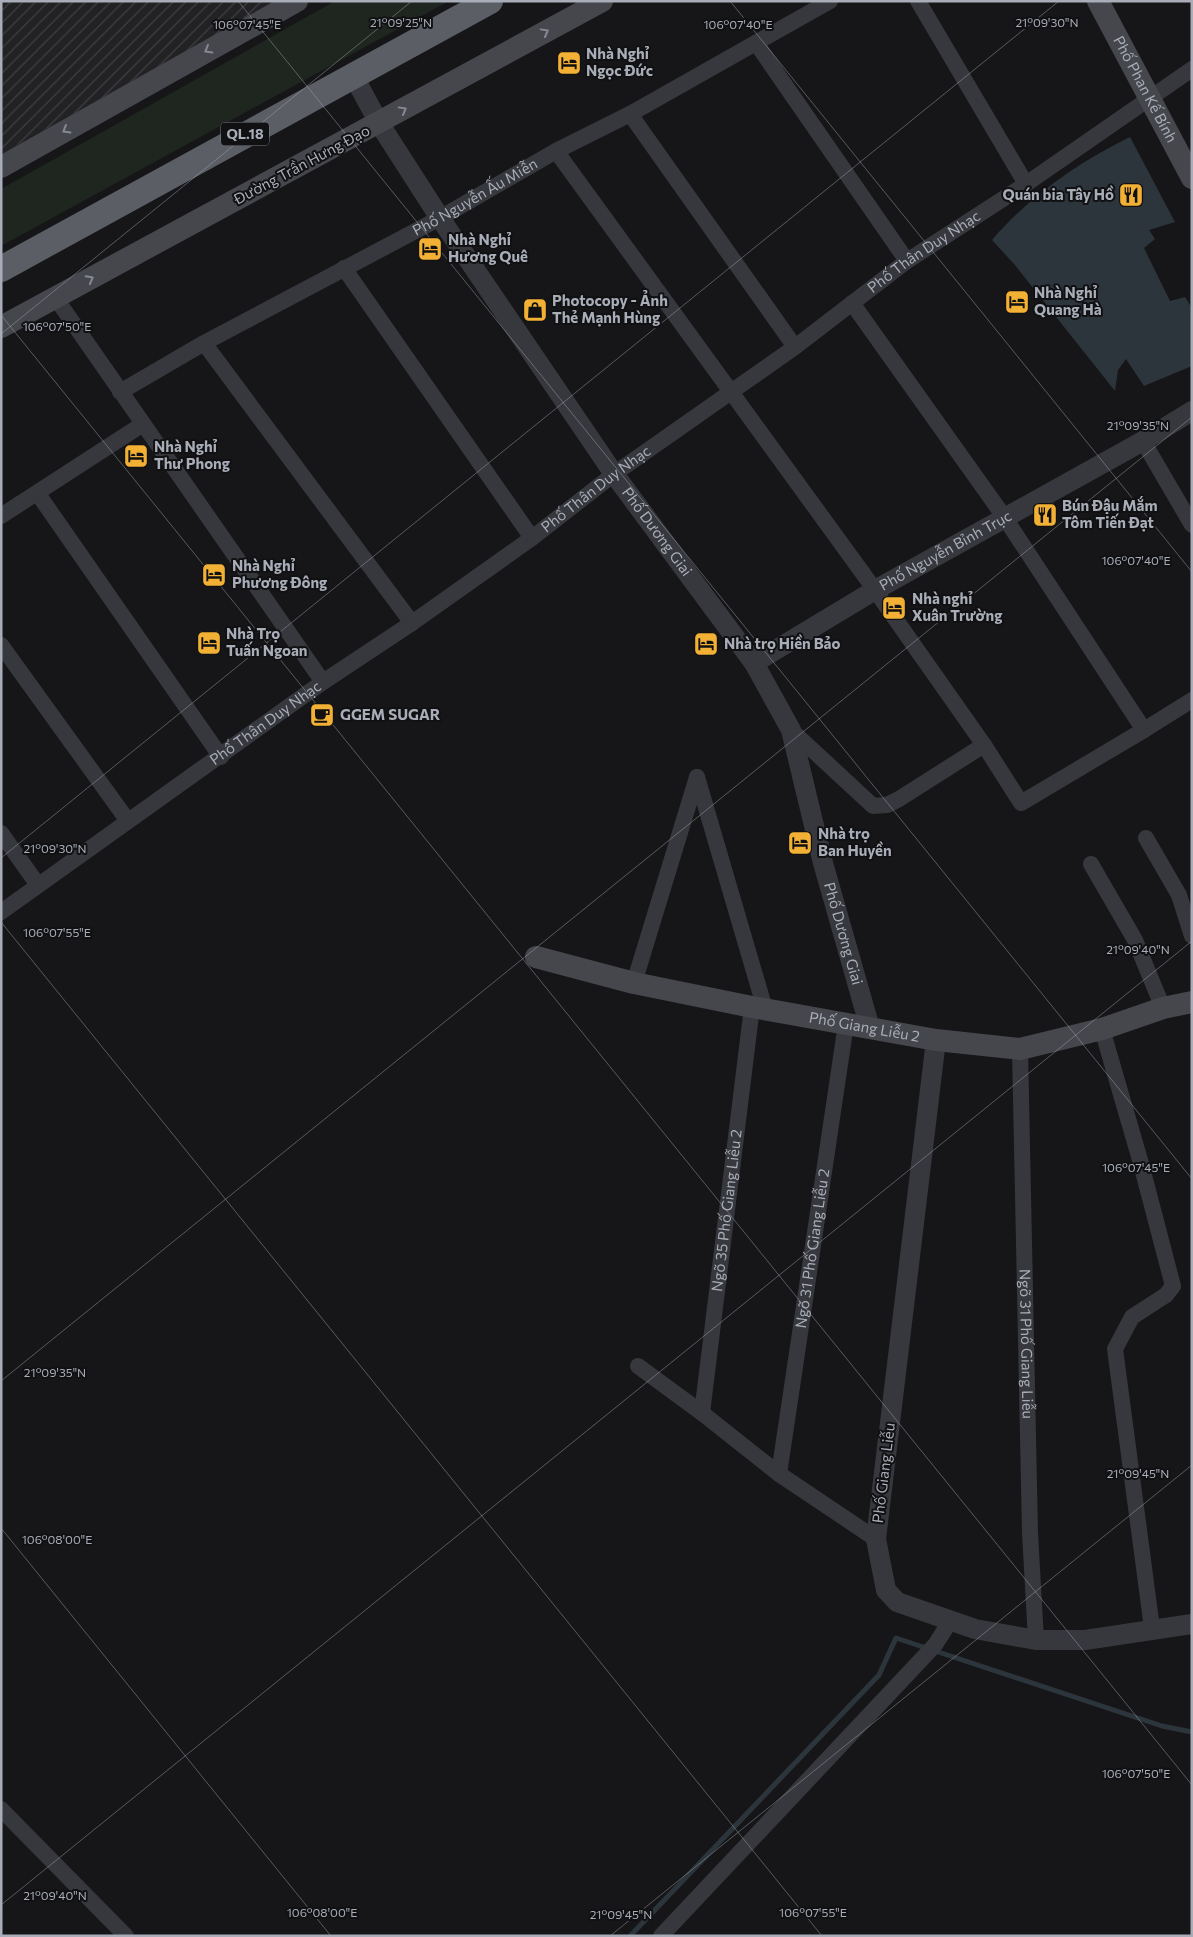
<svg xmlns="http://www.w3.org/2000/svg" width="1193" height="1937" font-family="Commissioner,sans-serif">
<style>
.industrial{fill:url(#industrial-furrows)}
.green{fill:#1e261f}
.water{fill:#2c353c}
.lines{fill:none;stroke-linecap:round;stroke-linejoin:round}
.stream{stroke:#2c353c;stroke-width:5}
.minor{stroke:#37383d;stroke-width:16}
.tertiary{stroke:#37383d;stroke-width:20}
.secondary{stroke:#45474d;stroke-width:22}
.trunk{stroke:#5b5e65;stroke-width:26}
.oneway{stroke:#858993}
.ticks{fill:none;stroke:#a8adb8;stroke-width:1;stroke-opacity:0.45}
.labels{text-anchor:middle;stroke-width:4;stroke-linejoin:round;paint-order:stroke}
.shield{fill:#111113;stroke:#7b7e86;stroke-width:1}
.shield-label{font-size:14px;font-weight:bold;fill:#a8adb8}
.poi-label{font-size:15px;font-weight:bold;fill:#a8adb8;stroke:#111113;text-anchor:start}
.street-label{font-size:15px;fill:#a8adb8;stroke:#111113}
.ticks-label{font-size:12px;text-anchor:middle;fill:#a8adb8;stroke:#111113;stroke-width:4;stroke-linejoin:round;paint-order:stroke}
</style>
<defs>
<pattern id="industrial-furrows" width="10" height="10" patternUnits="userSpaceOnUse" patternTransform="scale(1.25)"><rect width="10" height="10" fill="#222225"/><path d="M-1 1l2-2M0 10L10 0M9 11l2-2" fill="none" stroke="#3f3f43"/></pattern>
</defs>
<rect width="100%" height="100%" fill="#161618"/>
<path class="industrial" d="M1,1H276L1,154Z"/>
<path class="green" d="M335,1H449L1,246V189Z"/>
<path class="water" d="M1130,137L1175,222L1149,230L1155,239L1144,248L1170,301L1185,297L1192,308V366L1144,386L1126,359L1118,370L1115,391L1014,264L992,240C1030,196 1077,163 1130,137Z"/>
<g class="lines">
<path class="stream" d="M630,1936L879,1675L896,1638L1162,1726L1192,1732"/>
<g class="minor">
<path d="M918,1L1026,184"/>
<path d="M756,43L907,261"/>
<path d="M630,114L795,347"/>
<path d="M556,151L875,590L984,745L1021,803L1144,730"/>
<path d="M344,268L532,538"/>
<path d="M55,297L323,682"/>
<path d="M852,303L1005,518L1144,730L1192,700"/>
<path d="M204,343L412,623"/>
<path id="s1" d="M120,392L204,343L440,218L556,151L630,114L830,1"/>
<path d="M1143,441L1192,525"/>
<path d="M38,494L221,757"/>
<path d="M1,516L143,424"/>
<path d="M1,645L128,821"/>
<path d="M791,730L873,806L887,805L899,799L984,745"/>
<path d="M697,777L765,1009"/>
<path d="M1,833L38,885"/>
<path d="M1146,838L1179,895L1192,936"/>
<path d="M1091,864L1135,940L1163,1008"/>
<path id="s2" d="M1,912L323,682L412,623L532,538L614,474L795,347L907,261L1026,184L1192,69"/>
<path d="M634,983L697,777"/>
<path d="M1102,1029L1140,1160L1173,1286L1166,1295L1132,1317L1115,1349L1152,1628"/>
<path id="s3" d="M1020,1049L1030,1533L1036,1640"/>
<path d="M638,1366L702,1413L779,1474L876,1539"/>
<path id="s4" d="M702,1413L752,1007"/>
<path id="s5" d="M779,1474L846,1024"/>
<path d="M1,1809L126,1936"/>
<path d="M661,1936L935,1645L951,1620"/>
</g>
<g class="tertiary">
<path id="s6" d="M353,75L379,123L440,218L614,474L754,663L791,730L823,863L870,1028"/>
<path id="s7" d="M754,663L875,590L1143,441L1192,411"/>
<path d="M936,1040L876,1539L886,1590L897,1602L975,1629L1036,1640H1085L1192,1624"/>
</g>
<g class="secondary">
<path id="s8" d="M1098,1L1192,178"/>
<path d="M1,167L297,1"/>
<path d="M1,327L602,1"/>
<path id="s9" d="M536,957L634,983L752,1007L936,1040L1020,1049L1102,1029L1163,1008L1192,1002"/>
</g>
<path class="trunk" d="M1,269L490,1"/>
</g>
<defs><path id="oneway-chevron" d="M-2-3.5L2.5 0L-2 3.5" fill="none" stroke-width="1.6" stroke-linecap="round" stroke-linejoin="round" transform="scale(1.25)"/></defs>
<g class="oneway">
<use href="#oneway-chevron" transform="translate(545 32) rotate(-29)"/>
<use href="#oneway-chevron" transform="translate(208 50) rotate(150)"/>
<use href="#oneway-chevron" transform="translate(403 110) rotate(-29)"/>
<use href="#oneway-chevron" transform="translate(66 130) rotate(150)"/>
<use href="#oneway-chevron" transform="translate(90 279) rotate(-28)"/>
</g>
<path class="ticks" d="M238,1L1192,1179M730,1L1192,572M1,315L1192,1785M1,334L412,1M1,858L1059,1M1,922L822,1936M1,1381L1192,417M1,1528L331,1936M1,1905L1192,941M610,1936L1192,1465"/>
<defs>
<symbol id="hotel-square" viewBox="-11 -11 22 22"><rect x="-9" y="-9" width="18" height="18" rx="4" fill="#f2b134" stroke="#111113"/><path d="M-6-4.5h1.5V1H6V5H4.5V3h-9V5H-6ZM-4 0a1.8 1.8 0 1 1 3.6 0ZM.5 0V-2.5h3Q6-2.5 6 0Z" fill="#111"/></symbol>
<symbol id="restaurant-square" viewBox="-11 -11 22 22"><rect x="-9" y="-9" width="18" height="18" rx="4" fill="#f2b134" stroke="#111113"/><path d="M-5-6h1v4h1v-4h1v4h1v-4h1v5L-1.5 .5V6h-2V.5L-5-1ZM5-6V6H3V1.5H1.5Q1.5-4 5-6Z" fill="#111"/></symbol>
<symbol id="shop-square" viewBox="-11 -11 22 22"><rect x="-9" y="-9" width="18" height="18" rx="4" fill="#f2b134" stroke="#111113"/><path d="M-5-2.5h2.3a2.7 3.5 0 0 1 5.4 0H5L5.5 6h-11ZM-1.5-2.5h3a1.5 2.3 0 0 0-3 0Z" fill="#111"/></symbol>
<symbol id="cafe-square" viewBox="-11 -11 22 22"><rect x="-9" y="-9" width="18" height="18" rx="4" fill="#f2b134" stroke="#111113"/><path d="M-5.5-4.5H6V0H3Q3 3.5 0 3.5H-2.5Q-5.5 3.5-5.5 0ZM3-3.2v2h1.7v-2ZM-6 4.5H4V6H-6Z" fill="#111"/></symbol>
</defs>
<g fill-rule="evenodd">
<use href="#hotel-square" x="555" y="49" width="28" height="28"/>
<use href="#restaurant-square" x="1117" y="181" width="28" height="28"/>
<use href="#hotel-square" x="416" y="235" width="28" height="28"/>
<use href="#hotel-square" x="1003" y="288" width="28" height="28"/>
<use href="#shop-square" x="521" y="296" width="28" height="28"/>
<use href="#hotel-square" x="122" y="442" width="28" height="28"/>
<use href="#restaurant-square" x="1031" y="501" width="28" height="28"/>
<use href="#hotel-square" x="200" y="561" width="28" height="28"/>
<use href="#hotel-square" x="880" y="594" width="28" height="28"/>
<use href="#hotel-square" x="195" y="629" width="28" height="28"/>
<use href="#hotel-square" x="692" y="630" width="28" height="28"/>
<use href="#cafe-square" x="308" y="701" width="28" height="28"/>
<use href="#hotel-square" x="786" y="829" width="28" height="28"/>
</g>
<g class="labels">
<rect class="shield" x="221" y="122.5" width="48" height="23" rx="4"/>
<g class="shield-label">
<text x="245" y="139">QL.18</text>
</g>
<g class="poi-label">
<text x="586" y="59">Nhà Nghỉ<tspan x="586" dy="17">Ngọc Đức</tspan></text>
<text x="1114" y="200" text-anchor="end">Quán bia Tây Hồ</text>
<text x="448" y="245">Nhà Nghỉ<tspan x="448" dy="17">Hương Quê</tspan></text>
<text x="1034" y="298">Nhà Nghỉ<tspan x="1034" dy="17">Quang Hà</tspan></text>
<text x="552" y="306">Photocopy - Ảnh<tspan x="552" dy="17">Thẻ Mạnh Hùng</tspan></text>
<text x="154" y="452">Nhà Nghỉ<tspan x="154" dy="17">Thư Phong</tspan></text>
<text x="1062" y="511">Bún Đậu Mắm<tspan x="1062" dy="17">Tôm Tiến Đạt</tspan></text>
<text x="232" y="571">Nhà Nghỉ<tspan x="232" dy="17">Phương Đông</tspan></text>
<text x="912" y="604">Nhà nghỉ<tspan x="912" dy="17">Xuân Trường</tspan></text>
<text x="226" y="639">Nhà Trọ<tspan x="226" dy="17">Tuấn Ngoan</tspan></text>
<text x="724" y="649">Nhà trọ Hiền Bảo</text>
<text x="340" y="720">GGEM SUGAR</text>
<text x="818" y="839">Nhà trọ<tspan x="818" dy="17">Ban Huyền</tspan></text>
</g>
<g class="street-label">
<text dy="5" stroke="none"><textPath href="#s8" startOffset="100">Phố Phan Kế Bính</textPath></text>
<text transform="translate(302 165) rotate(-28)" y="5">Đường Trần Hưng Đạo</text>
<text dy="5" stroke="none"><textPath href="#s1" startOffset="405">Phố Nguyễn Ấu Miễn</textPath></text>
<text dy="5" stroke="none"><textPath href="#s2" startOffset="1135">Phố Thân Duy Nhạc</textPath></text>
<text dy="5" stroke="none"><textPath href="#s2" startOffset="730">Phố Thân Duy Nhạc</textPath></text>
<text dy="5" stroke="none"><textPath href="#s6" startOffset="549">Phố Dương Giai</textPath></text>
<text dy="5" stroke="none"><textPath href="#s7" startOffset="222">Phố Nguyễn Bỉnh Trục</textPath></text>
<text dy="5" stroke="none"><textPath href="#s2" startOffset="325">Phố Thân Duy Nhạc</textPath></text>
<text dy="5" stroke="none"><textPath href="#s6" startOffset="999">Phố Dương Giai</textPath></text>
<text dy="5" stroke="none"><textPath href="#s9" startOffset="336">Phố Giang Liễu 2</textPath></text>
<text dy="5" stroke="none"><textPath href="#s4" startOffset="204">Ngõ 35 Phố Giang Liễu 2</textPath></text>
<text dy="5" stroke="none"><textPath href="#s5" startOffset="228">Ngõ 31 Phố Giang Liễu 2</textPath></text>
<text dy="5" stroke="none"><textPath href="#s3" startOffset="295">Ngõ 31 Phố Giang Liễu</textPath></text>
<text transform="translate(884 1473) rotate(-83)" y="5">Phố Giang Liễu</text>
</g>
</g>
<g class="ticks-label">
<text x="401" y="27">21°09'25"N</text>
<text x="1047" y="27">21°09'30"N</text>
<text x="738" y="29">106°07'40"E</text>
<text x="247" y="29">106°07'45"E</text>
<text x="57" y="331">106°07'50"E</text>
<text x="1138" y="430">21°09'35"N</text>
<text x="1136" y="565">106°07'40"E</text>
<text x="55" y="853">21°09'30"N</text>
<text x="57" y="937">106°07'55"E</text>
<text x="1138" y="954">21°09'40"N</text>
<text x="1136" y="1172">106°07'45"E</text>
<text x="55" y="1377">21°09'35"N</text>
<text x="1138" y="1478">21°09'45"N</text>
<text x="57" y="1544">106°08'00"E</text>
<text x="1136" y="1778">106°07'50"E</text>
<text x="55" y="1900">21°09'40"N</text>
<text x="322" y="1917">106°08'00"E</text>
<text x="813" y="1917">106°07'55"E</text>
<text x="621" y="1919">21°09'45"N</text>
</g>
<rect width="1193" height="1937" fill="none" stroke="#a8adb8" stroke-width="5"/>
</svg>
